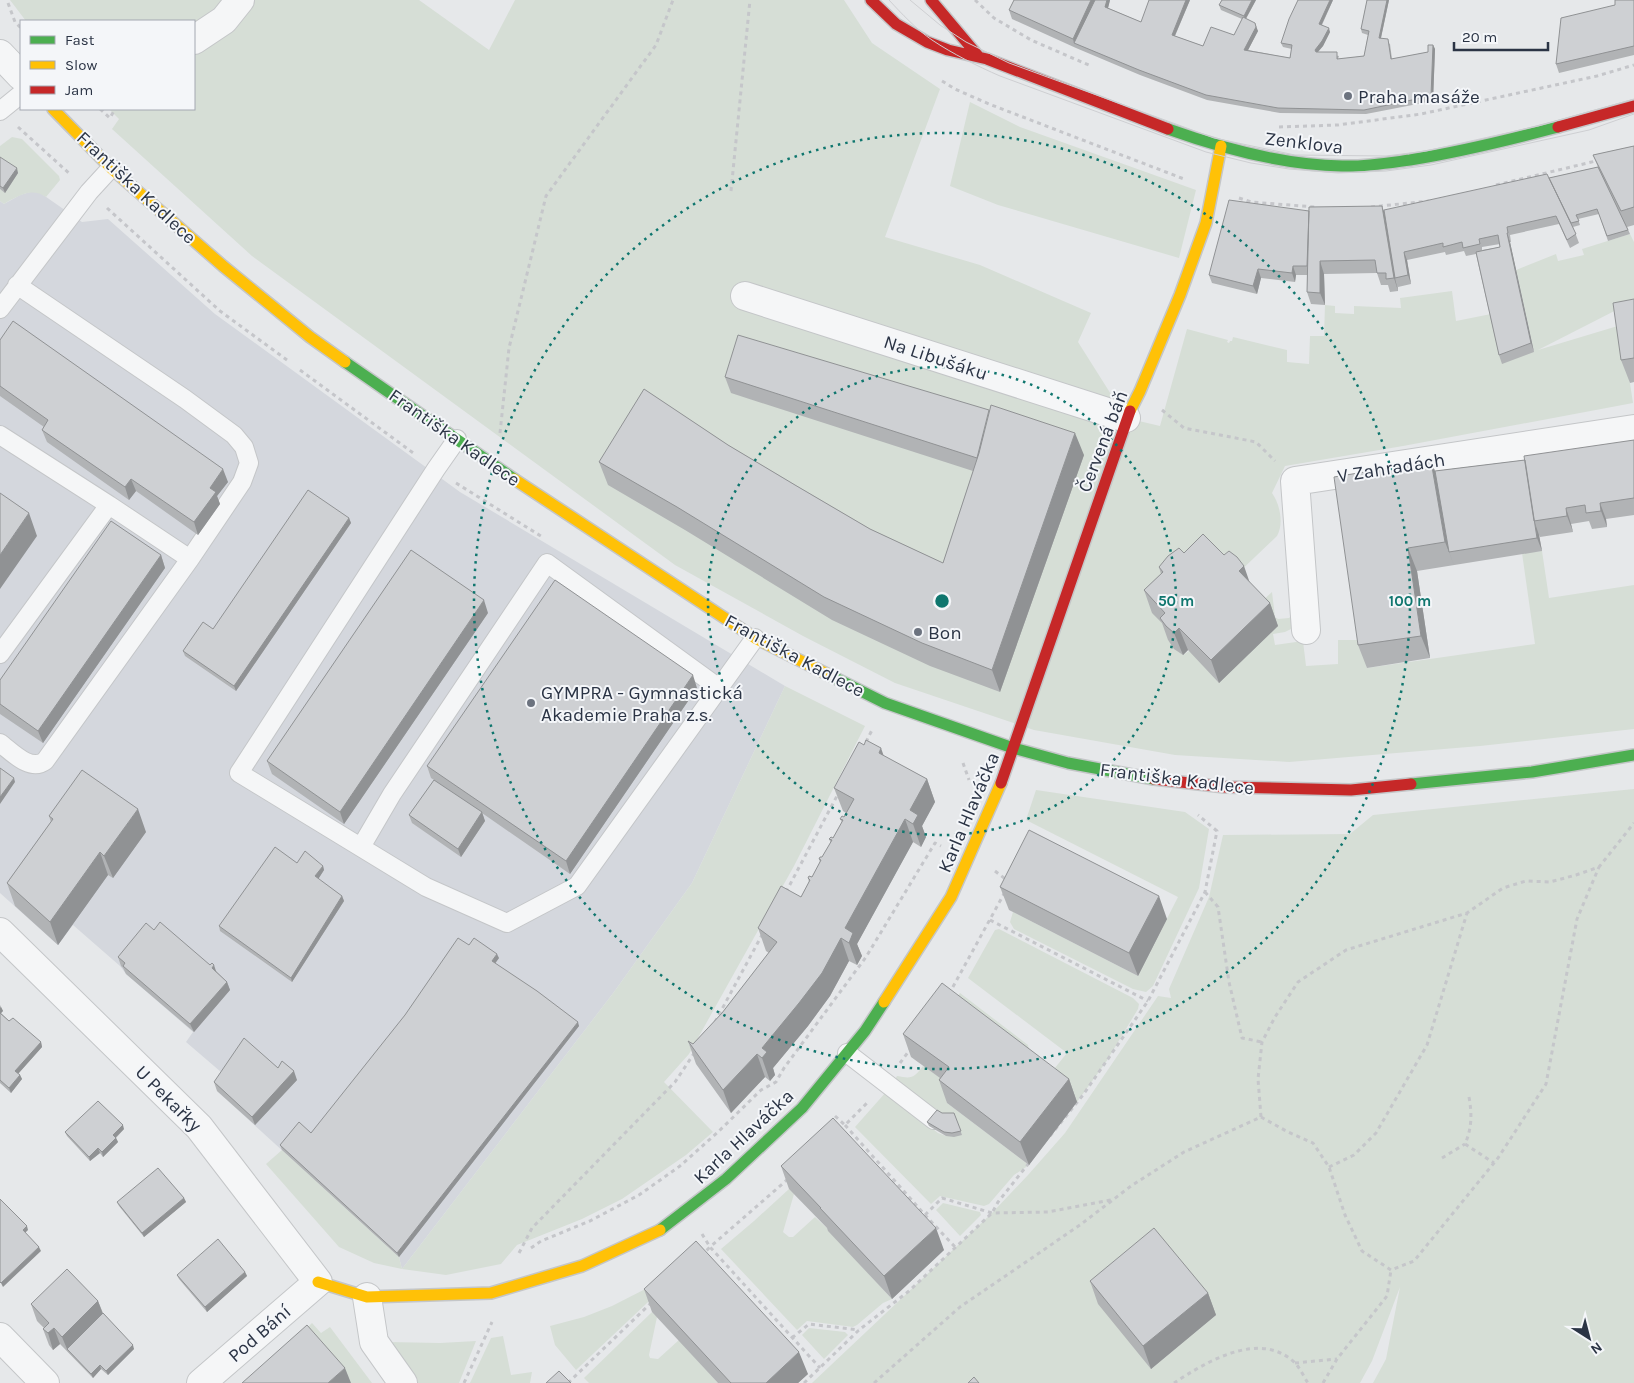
<svg xmlns="http://www.w3.org/2000/svg" width="1634" height="1383" font-family="Karla,sans-serif">
<style>
.built{fill:#d4d7dd}
.green{fill:#d6ded6}
.lines{fill:none;stroke-linecap:round;stroke-linejoin:round}
.lane-casing{stroke:#c4c6c8;stroke-width:20}
.street-casing{stroke:#c4c6c8;stroke-width:30}
.fast-casing{stroke:#c4c6c8;stroke-width:14}
.slow-casing{stroke:#c4c6c8;stroke-width:14}
.jam-casing{stroke:#c4c6c8;stroke-width:14}
.path{stroke:#c5c6ca;stroke-width:3;stroke-dasharray:4 4;stroke-linecap:butt}
.lane{stroke:#f5f6f7;stroke-width:18}
.street{stroke:#f5f6f7;stroke-width:28}
.fast{stroke:#4caf50;stroke-width:11}
.slow{stroke:#ffc107;stroke-width:11}
.jam{stroke:#c62828;stroke-width:11}
.tram{stroke:#cecfd2;stroke-width:1}
.wall{fill:#b1b3b5;fill-rule:evenodd}
.shaded-wall{fill:#909294}
.building{fill:#ced0d3;stroke:#909294}
.ring{fill:none;stroke:#0f766e;stroke-width:2.5;stroke-dasharray:2.5 5}
.poi-dot{fill:#6c737f;stroke:#f4f6f9;stroke-width:2}
.labels{text-anchor:middle;stroke-width:4;stroke-linejoin:round;paint-order:stroke}
.poi-label{font-size:19px;fill:#2b3445;stroke:#f4f6f9;text-anchor:start}
.street-label{font-size:19px;fill:#2b3445;stroke:#f4f6f9}
.centre{fill:#0f766e;stroke:#f4f6f9;stroke-width:2.5}
.ring-label{font-size:15px;text-anchor:middle;font-weight:bold;fill:#0f766e;stroke:#f4f6f9;stroke-width:4;stroke-linejoin:round;paint-order:stroke}
</style>
<rect width="100%" height="100%" fill="#e6e8ea"/>
<path class="built" d="M30,192H39L82,222L108,219L215,314L460,492L785,686L692,883L614,992L402,1269L399,1257L217,1091L228,1078L186,1042L193,1032L126,974L120,966L73,925L58,945L0,893V201L4,204L20,195Z"/>
<path class="green" d="M10,0H419L489,50L515,0H844L872,43L940,89L885,237L980,265L1091,313L1078,342L1126,418L1160,426L1187,329L1228,340L1227,342L1229,343L1230,341H1232L1233,337L1287,350V362L1309,364L1310,336H1324L1325,305L1335,306V313L1354,314V306L1401,308L1400,298L1452,291L1456,321L1491,314L1534,352L1516,270L1556,254L1558,261L1584,255L1582,249L1630,234L1634,242V301L1538,350L1621,325L1633,403L1403,446L1285,466L1272,493C1280,504 1284,524 1277,536L1168,640L1183,655L1258,605L1272,592L1275,617L1278,619L1289,618L1292,615L1293,622L1291,629L1285,632L1273,634L1275,645L1303,641L1306,666L1338,664V640H1362L1367,668L1535,644L1522,553L1542,551L1549,598L1634,585V729L1480,746L1289,762L1175,755L1034,730L895,683L803,636L675,565L252,256L112,129L119,119L109,109H194V21H26Z
M970,102L1020,127L1196,190L1179,258L998,205L950,186Z
M12,137L22,139L59,176L60,180L46,197C31,187 18,196 4,204L0,201V189L5,192L18,173L0,160V146Z
M785,686L865,726L794,866L689,1054L664,1082L713,1132L686,1155L622,1199L582,1219L517,1245L501,1264L446,1275L402,1269L374,1263L339,1247L266,1164L282,1150L399,1257L402,1269L614,992L692,883Z
M1634,789V1383H1373L1386,1359L1400,1287L1372,1361L1360,1383H812L992,1213L1028,1175L1065,1133L1158,996L1171,998L1169,989L1209,897L1223,835L1350,834L1373,815Z
M1036,790L1185,812L1209,829L1199,888L1153,986L1146,992L1133,989L1014,929L1010,922L1013,912L1138,976L1178,897L1026,820Z
M999,929L1133,998L1139,1004L1138,1009L1106,1062L1077,1102L1046,1079L1067,1053L968,978L995,930Z
M960,993L1028,1045L1030,1053L950,1006Z
M923,1066L941,1078L947,1103L1029,1165L1014,1175L989,1204L984,1206L940,1196L931,1204L855,1127L886,1092L938,1133L946,1136L944,1117L894,1081L897,1076C912,1079 914,1078 923,1066Z
M789,1189L794,1194L783,1232L789,1237H793L815,1217L829,1230V1231L892,1299L883,1303L857,1325L853,1327L807,1321L797,1330L721,1249L754,1221Z
M943,1203L980,1212L981,1215L960,1236L936,1210Z
M661,1281L664,1287L576,1370L555,1345L550,1326L584,1317L612,1306Z
M652,1312L657,1317L649,1355L650,1358L658,1359L679,1340L718,1383H589L584,1378Z
M312,1323L321,1333L330,1327L372,1383H347L301,1334Z
M809,1328L845,1332L848,1335L824,1359L802,1335Z
M503,1336L511,1375L532,1372L530,1383H470L491,1338Z
M476,1341L459,1383H418L388,1342L440,1343Z"/>
<g class="lines">
<defs>
<path id="lane" d="M0,111L21,94
M17,285L185,399L234,435L244,447L249,463L242,482L190,559
M0,309L89,192L111,168
M0,435L109,505L0,654
M457,439L436,469L239,773L426,887L507,923L577,886L755,638
M0,743C12,752 30,772 45,761L190,559L109,505
M361,847L392,794L547,563L719,688
M847,1053L934,1120"/>
<path id="street" d="M194,40L224,20L240,0
M0,54L21,76
M745,296L1126,418
M1306,630L1295,481L1634,429
M0,932L199,1127L318,1282L201,1383
M367,1297L374,1342L403,1383
M0,1337L45,1383"/>
<path id="fast" d="M1168,129C1224,149 1283,165 1342,166C1365,167 1388,163 1410,160C1460,152 1509,140 1558,127
M345,362L514,479
M829,675L885,703L1013,748L1068,763L1154,779
M1411,784L1532,772L1634,755
M660,1230L726,1179L802,1108L865,1031L884,1002"/>
<path id="slow" d="M53,109L111,168L223,266L310,337L345,362
M1130,411L1140,391L1180,295L1206,223L1221,146
M514,479L755,638L829,675
M884,1002L951,897L1001,783
M318,1282L367,1297L491,1293L582,1266L660,1230"/>
<path id="jam" d="M871,0L896,24L927,42L948,50L987,59L1168,129
M931,0L979,57
M1558,127L1634,106
M1154,779L1225,787L1351,790L1411,784
M1001,783L1130,411"/>
</defs>
<use href="#lane" class="lane-casing"/>
<use href="#street" class="street-casing"/>
<use href="#fast" class="fast-casing"/>
<use href="#slow" class="slow-casing"/>
<use href="#jam" class="jam-casing"/>
<path class="path" d="M975,0L994,18L1031,40L1091,66
M8,3L15,22L21,28
M942,81L955,89L989,104L1184,179
M100,109L110,118L115,109
M18,127L71,175
M1279,127L1338,125L1421,114L1597,76L1634,65
M1496,185L1600,160
M731,191L750,0
M1239,198L1251,202L1315,207
M1371,207L1429,201
M107,208L220,311L287,360
M300,370L416,455
M1162,410L1184,428L1256,442L1275,461
M500,433L509,348L546,196L656,45L673,0
M456,483L544,538
M866,742L872,730
M963,763L969,780
M995,871L1008,881
M786,892L838,794
M1205,892L1218,907L1229,982L1242,1038L1262,1042
M990,920L1148,1001
M949,994L1005,892
M715,1022L762,935
M900,1063L911,1048
M1469,1097C1472,1114 1472,1128 1465,1144L1494,1163
M835,1116L845,1125L869,1101
M1261,1117L1288,1132L1313,1143L1329,1167L1345,1215L1362,1251L1391,1270L1414,1261L1498,1158L1546,1084L1577,919L1599,867
M845,1125L925,1215L956,1248
M1050,1136L1083,1095L1148,1001L1205,892L1217,831L1198,815
M1442,1158L1465,1144
M1329,1167L1354,1155L1376,1133L1427,1045L1467,913
M788,1179L710,1247L820,1368
M925,1215L942,1198L992,1213L1048,1212L1111,1200
M702,1234L710,1247L704,1253
M531,1248L541,1241L590,1221L639,1195L680,1166L718,1132L761,1090L776,1082L784,1068L866,957L935,843L941,846
M519,1253L532,1228L675,1082L695,1052
M792,1338L809,1324L859,1330
M1295,1363L1337,1359
M464,1383L492,1322
M568,1383L652,1302
M804,1383L859,1330L909,1291L992,1213L998,1202L1029,1163
M874,1383L960,1307L1080,1225L1131,1186L1184,1152L1261,1117L1258,1079L1262,1042L1275,1017L1298,982L1346,950L1467,913L1503,888L1526,881L1550,882L1576,875L1599,867L1634,823
M1174,1383C1206,1362 1260,1329 1295,1363C1300,1368 1304,1377 1308,1383
M1323,1383L1337,1359L1387,1296L1391,1270"/>
<use href="#lane" class="lane"/>
<use href="#street" class="street"/>
<use href="#fast" class="fast"/>
<use href="#slow" class="slow"/>
<use href="#jam" class="jam"/>
<path class="tram" d="M889,0C902,14 916,29 932,40C953,54 977,66 1000,76L1206,152L1251,163L1289,169L1338,173L1386,171L1431,165L1589,130L1634,114
M910,0L940,25L966,42L1009,63L1214,138L1295,155L1386,156L1426,151L1538,126L1634,99"/>
</g>
<path class="wall" d="M1014,0H1110L1108,8L1141,22L1190,0L1175,36L1203,46L1234,35L1242,19L1221,10L1219,5L1222,0H1256L1246,19L1258,31L1248,50L1290,58L1292,49L1283,47L1281,43L1333,0L1322,25L1330,32L1323,46L1318,52L1339,56L1338,59L1364,56L1368,35L1362,33L1361,29L1367,0H1389L1381,38L1390,44L1392,59L1428,52L1433,45L1435,49L1433,101L1366,114L1280,113L1207,100L1140,75L1076,48L1012,19L1009,10Z
M1634,0V55L1559,73L1556,64L1615,5Z
M1634,146V225L1627,227L1630,234L1608,241L1599,214L1578,219L1580,225L1573,227L1579,243L1570,248L1559,224L1510,235L1511,242H1510L1534,352L1502,364L1499,355L1476,254L1466,256L1464,251L1446,255L1445,252L1407,260L1411,284L1398,287V286V291L1390,292L1388,285H1381L1377,273L1324,274L1325,305L1311,304L1307,292V275H1296L1295,282L1261,278L1257,294L1212,283L1209,275L1309,211H1384L1549,178L1598,167L1593,155ZM1500,244V247L1482,250V247Z
M0,157L18,173L5,193L0,189Z
M1634,299V382L1630,383L1621,360Z
M0,340L228,482L217,496L220,504L198,535L136,491L129,500L47,442L42,430L44,427L0,396Z
M725,377L1084,455L1000,692L930,666L832,620L685,530L608,485L599,462L728,445L795,485L870,529L943,563L973,471L731,393Z
M1634,440V515L1606,519L1607,527L1592,529L1589,521L1571,524L1573,532L1540,537L1539,535L1542,551L1417,571L1430,658L1367,668L1358,645L1431,461L1435,471L1525,460Z
M349,518L351,523L236,691L185,656L183,651L213,629Z
M1184,553L1249,582L1270,603L1278,626L1219,683L1188,650L1183,655L1174,649L1168,640L1162,623L1152,613L1144,590L1161,574L1159,567Z
M161,555L165,568L43,743L0,714V680Z
M488,613L344,824L272,774L267,761Z
M697,688L570,874L482,813L485,821L461,857L412,823L409,815L434,780L431,778L427,766Z
M883,756L927,779L935,802L922,826L926,837L921,847L913,842L857,944L862,956L857,965L849,961L830,996L808,1026L773,1068L775,1075L770,1081L765,1077L731,1113L696,1064L688,1041L693,1044L722,1013L769,953L766,951L758,928L801,897L809,882L808,878L812,877L820,862L819,859L822,857L831,843L829,839L833,838L842,822L840,819L844,817L846,813L843,811L834,788Z
M49,816L146,832L113,878L108,875L58,945L15,906L7,883L51,822Z
M297,863L323,866L324,870L318,879L342,896L344,901L292,982L220,931L219,926Z
M1000,887L1167,919L1138,976L1009,910Z
M154,930L210,965L227,982L230,990L194,1032L126,974L123,968L121,966L118,957Z
M469,945L499,958L495,963L579,1026L399,1257L282,1150L280,1145L311,1133Z
M0,1005L3,1011L1,1013L9,1021L41,1042L42,1047L18,1074L20,1075L22,1079L11,1093L0,1083Z
M903,1034L1069,1079L1077,1102L1029,1165L947,1103L939,1080L940,1078L911,1057Z
M278,1068L297,1080L255,1125L217,1091L214,1082Z
M942,1113H954L962,1135L954,1137L946,1136L929,1126L927,1122Z
M124,1129L116,1138L118,1142L103,1157L100,1153L90,1161L67,1136L65,1132Z
M781,1166L944,1250L892,1299L828,1231L827,1228L789,1189Z
M184,1198L186,1202L144,1237L119,1206L117,1202Z
M245,1272L247,1276L207,1312L179,1279L177,1275Z
M1090,1281L1208,1293L1216,1315L1151,1369L1098,1304Z
M644,1289L808,1374L798,1383H718L652,1312Z
M98,1301L103,1313L134,1349L108,1375L101,1369L93,1378L60,1344L53,1350L49,1345L43,1329L44,1328L37,1321L31,1304Z"/>
<path class="shaded-wall" d="M1091,0H1099L1074,43L1073,39Z
M1107,0H1110L1107,12L1105,7Z
M1186,0H1190L1173,40L1172,35Z
M1252,0H1256L1245,20L1244,16Z
M1330,0H1333L1320,28L1319,24Z
M1387,0H1389L1380,42L1379,38Z
M1255,23L1258,31L1246,54L1244,50Z
M1329,28L1330,32L1323,46L1316,54L1315,50Z
M1433,45L1435,49L1433,101L1431,96Z
M17,168L18,173L5,193L3,188Z
M1382,206L1387,219L1395,278L1398,291L1394,278Z
M1507,233L1510,242L1534,352L1531,343Z
M1404,252L1407,260L1411,284L1408,275Z
M1320,261L1324,274L1325,305L1320,293Z
M1293,266L1296,275L1295,282L1292,273Z
M1258,269L1261,278L1257,294L1253,286Z
M1075,433L1084,455L1000,692L992,670Z
M1431,461L1440,484L1449,552L1454,565L1445,542Z
M223,469L228,482L217,496L220,504L198,535L194,522L210,488Z
M131,479L136,491L129,500L125,487Z
M1600,503L1606,519L1607,527L1601,511Z
M1566,508L1571,524L1573,532L1567,516Z
M29,513L37,536L0,589V555Z
M349,518L351,523L236,691L234,686Z
M1535,523L1539,535L1542,551L1537,538Z
M1408,548L1417,571L1430,658L1421,636Z
M161,555L165,568L43,743L38,731Z
M1244,566L1252,589L1239,571Z
M484,600L488,613L344,824L340,812Z
M1270,603L1278,626L1219,683L1211,660Z
M1179,628L1188,650L1183,655L1174,633Z
M693,675L697,688L570,874L566,861Z
M881,748L889,771L879,753Z
M14,778L15,782L0,804V797Z
M927,779L935,802L922,826L926,837L921,847L913,824L910,810Z
M138,809L146,832L113,878L104,856Z
M482,812L485,821L461,857L458,849Z
M905,819L913,842L857,944L862,956L857,965L849,943L845,928Z
M100,852L108,875L58,945L50,922Z
M323,866L324,870L317,881L315,876Z
M342,896L344,901L292,982L291,978Z
M1159,896L1167,919L1138,976L1129,953Z
M841,938L849,961L830,996L808,1026L773,1068L775,1075L770,1081L762,1058V1048Z
M497,954L499,958L494,965L492,961Z
M214,965L217,974L212,968Z
M227,982L230,990L194,1032L190,1024Z
M1,1007L3,1011L0,1014V1008Z
M578,1022L579,1026L399,1257L397,1253Z
M41,1042L42,1047L17,1075L15,1071Z
M757,1054L765,1077L731,1113L723,1090Z
M294,1071L297,1080L255,1125L252,1117Z
M20,1075L22,1079L11,1093L9,1088Z
M1069,1079L1077,1102L1029,1165L1020,1142Z
M123,1125L124,1129L114,1139L113,1135Z
M116,1138L118,1142L103,1157L102,1152Z
M98,1148L100,1153L90,1161L89,1157Z
M184,1198L186,1202L144,1237L142,1233Z
M27,1226L28,1230L24,1234L23,1230Z
M936,1228L944,1250L892,1299L884,1276Z
M39,1247L41,1251L3,1287L1,1283Z
M245,1272L247,1276L207,1312L205,1307Z
M1208,1293L1216,1315L1151,1369L1143,1346Z
M98,1301L104,1317L67,1349L62,1337Z
M54,1328L60,1344L53,1350L48,1333Z
M133,1345L134,1349L108,1375L106,1371Z
M799,1352L808,1374L798,1383H766Z
M100,1365L101,1369L93,1378L91,1374Z
M345,1368L351,1383H328Z"/>
<path class="building" d="M1014,0H1091L1073,39L1009,10Z
M1095,0H1107L1105,7L1141,22L1149,0H1186L1172,35L1203,46L1211,27L1234,35L1243,17L1255,23L1256,27L1244,50L1290,58L1292,45L1281,43L1289,19L1298,0H1330L1319,24L1329,28L1322,41L1315,50L1316,52H1337V59L1364,56L1369,31L1361,29L1367,0H1387L1379,38L1388,39L1391,59L1428,52V45H1433L1431,96L1364,110L1278,108L1206,95L1139,70L1074,43Z
M1222,0H1252L1244,16L1219,5Z
M1615,0H1634V46L1556,64L1561,18L1615,5Z
M1634,146V207L1621,211L1593,155Z
M0,157L17,168L3,188L0,186Z
M1598,167L1628,230L1607,236L1597,209L1576,215L1579,221L1571,223L1549,178Z
M1547,174L1576,234L1567,240L1556,216L1507,227L1508,233H1507L1531,343L1499,355L1476,252L1500,247L1498,235L1479,239L1480,244L1463,248L1462,242L1443,247V243L1404,252L1408,275L1395,278L1384,210Z
M1229,200L1309,211L1307,266H1293L1292,273L1258,269L1253,286L1209,275Z
M1382,206L1394,278L1386,279V273H1377L1375,260L1320,261V293L1307,292L1309,207Z
M1634,299V358L1621,360L1613,303Z
M13,321L223,469L210,488L216,492L194,522L131,479L125,487L42,430L48,420L0,386V340Z
M738,335L989,410L977,458L725,377Z
M644,389L728,445L795,485L870,529L943,563L979,453L991,405L1075,433L992,670L922,643L824,597L677,507L599,462Z
M1634,440V498L1600,503L1601,511L1586,513L1585,505L1566,508L1567,516L1534,521L1524,456Z
M1525,460L1537,538L1449,552L1435,471Z
M1431,461L1445,542L1408,548L1421,636L1358,645L1334,477Z
M308,490L349,518L234,686L183,651L203,622L213,629Z
M0,493L29,513L0,555Z
M111,521L161,555L38,731L0,704V680Z
M1203,534L1224,555L1229,551L1237,557L1244,566L1239,571L1270,603L1211,660L1179,628L1174,633L1166,626L1160,618L1165,613L1144,590L1163,572L1159,567L1168,556L1179,548L1184,553Z
M411,550L484,600L340,812L267,761Z
M555,580L693,675L566,861L427,766Z
M866,740L881,748L879,753L927,779L910,810L918,815L913,824L905,819L845,928L853,933L849,943L841,938L822,973L799,1003L762,1048L767,1052L762,1058L757,1054L723,1090L688,1041L693,1044L722,1013L777,942L758,928L781,886L801,897L810,880L808,878L809,876L812,877L821,860L819,859L820,857H822L832,840L829,839L831,837L833,838L843,820L840,819L842,816L844,817L854,799L834,788L859,742L864,745Z
M0,768L14,778L0,797Z
M82,770L138,809L104,856L100,852L50,922L7,883L53,819L49,816Z
M434,780L482,812L458,849L409,815Z
M1029,830L1159,896L1129,953L1000,887Z
M275,847L297,863L305,851L323,866L315,876L342,896L291,978L219,926Z
M160,922L210,965L212,963L214,965L212,968L227,982L190,1024L123,966L125,963L118,957L146,923L154,930Z
M458,938L469,945L474,938L497,954L492,961L537,991L578,1022L397,1253L280,1145L299,1122L311,1133L405,1015Z
M942,983L1069,1079L1020,1142L939,1080L949,1067L903,1034Z
M0,1013L9,1021L13,1018L41,1042L15,1071L20,1075L9,1088L0,1080Z
M244,1038L278,1068L282,1061L294,1071L252,1117L214,1082Z
M98,1101L123,1125L113,1135L116,1138L102,1152L98,1148L89,1157L65,1132Z
M937,1110L942,1113H954L961,1131L952,1133L944,1132L927,1122Z
M833,1118L936,1228L884,1276L820,1208H821L781,1166Z
M158,1168L184,1198L142,1233L117,1202Z
M0,1199L27,1226L23,1230L39,1247L1,1283L0,1282Z
M1154,1228L1208,1293L1143,1346L1090,1281Z
M218,1239L245,1272L205,1307L177,1275Z
M696,1241L799,1352L766,1383H731L644,1289Z
M67,1269L98,1301L62,1337L54,1328L48,1333L43,1329L49,1323L31,1304Z
M103,1313L133,1345L106,1371L100,1365L91,1374L67,1349Z
M307,1325L345,1368L328,1383H242Z
M559,1371L571,1383H546Z
M974,1377L979,1383H968Z"/>
<g class="ring">
<circle cx="942" cy="601" r="234"/>
<circle cx="942" cy="601" r="468"/>
</g>
<g class="poi-dot">
<circle cx="1348" cy="96" r="5"/>
<circle cx="918" cy="632" r="5"/>
<circle cx="531" cy="703" r="5"/>
</g>
<g class="labels">
<g class="poi-label">
<text x="1358" y="103">Praha masáže</text>
<text x="928" y="639">Bon</text>
<text x="541" y="699">GYMPRA - Gymnastická<tspan x="541" dy="22">Akademie Praha z.s.</tspan></text>
</g>
<g class="street-label">
<text transform="translate(1304 142) rotate(7)" y="7">Zenklova</text>
<text transform="translate(137 187) rotate(43)" y="7">Františka Kadlece</text>
<text transform="translate(936 357) rotate(18)" y="7">Na Libušáku</text>
<text transform="translate(455 437) rotate(35)" y="7">Františka Kadlece</text>
<text transform="translate(1102 441) rotate(-69)" y="7">Červená báň</text>
<text transform="translate(1391 467) rotate(-9)" y="7">V Zahradách</text>
<text transform="translate(795 655) rotate(28)" y="7">Františka Kadlece</text>
<text transform="translate(1177 778) rotate(7)" y="7">Františka Kadlece</text>
<text transform="translate(968 812) rotate(-67)" y="7">Karla Hlaváčka</text>
<text transform="translate(169 1098) rotate(45)" y="7">U Pekařky</text>
<text transform="translate(743 1136) rotate(-43)" y="7">Karla Hlaváčka</text>
<text transform="translate(259 1333) rotate(-41)" y="7">Pod Bání</text>
</g>
</g>
<circle cx="942" cy="601" r="8" class="centre"/>
<g class="ring-label">
<text x="1176" y="606">50 m</text>
<text x="1410" y="606">100 m</text>
</g>
<rect x="20" y="20" width="175" height="90" fill="#f4f6f9" stroke="#a4a8b1"/>
<rect x="30" y="36" width="25" height="8" fill="#4caf50" stroke="#a4a8b1"/>
<text x="65" y="45" font-size="15" fill="#2b3445">Fast</text>
<rect x="30" y="61" width="25" height="8" fill="#ffc107" stroke="#a4a8b1"/>
<text x="65" y="70" font-size="15" fill="#2b3445">Slow</text>
<rect x="30" y="86" width="25" height="8" fill="#c62828" stroke="#a4a8b1"/>
<text x="65" y="95" font-size="15" fill="#2b3445">Jam</text>
<g transform="translate(1589 1338) rotate(144)" stroke="#f4f6f9" stroke-width="4" paint-order="stroke">
<path d="M0-4L9 19L0 12L-9 19Z" fill="#2b3445"/>
<text y="-8" font-size="14" font-weight="bold" text-anchor="middle" fill="#2b3445">N</text>
</g>
<path d="M1454 42v8h94v-8" fill="none" stroke="#2b3445" stroke-width="2.5"/>
<text x="1462" y="42" font-size="15" fill="#2b3445" stroke="#f4f6f9" stroke-width="4" paint-order="stroke">20 m</text>
</svg>
